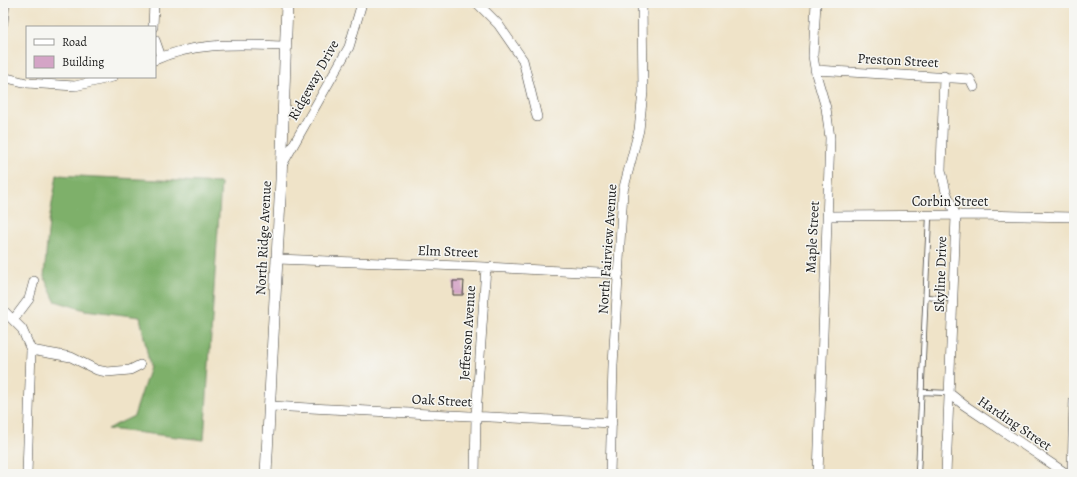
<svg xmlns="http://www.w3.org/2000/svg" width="1077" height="477" font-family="Alegreya,serif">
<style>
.forest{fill:#7eb06a;stroke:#4d6643}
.building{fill:#d4a4c6}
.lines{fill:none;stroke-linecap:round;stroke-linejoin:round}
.service-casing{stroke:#3c3a36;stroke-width:6}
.minor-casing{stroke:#3c3a36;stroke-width:10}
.tertiary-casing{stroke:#3c3a36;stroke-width:12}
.service{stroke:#fff;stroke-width:4.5}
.minor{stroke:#fff;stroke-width:9}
.tertiary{stroke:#fff;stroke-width:11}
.labels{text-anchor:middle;stroke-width:3;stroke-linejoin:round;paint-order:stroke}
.street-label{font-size:14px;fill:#1c1c1c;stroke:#f6f6f2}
</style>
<rect width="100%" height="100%" fill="#f6f6f2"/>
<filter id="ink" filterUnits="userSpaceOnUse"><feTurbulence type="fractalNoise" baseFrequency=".025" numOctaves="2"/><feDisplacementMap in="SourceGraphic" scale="8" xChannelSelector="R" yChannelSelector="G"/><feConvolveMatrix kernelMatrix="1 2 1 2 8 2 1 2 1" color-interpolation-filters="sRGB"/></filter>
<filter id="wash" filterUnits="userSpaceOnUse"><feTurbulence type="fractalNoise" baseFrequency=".012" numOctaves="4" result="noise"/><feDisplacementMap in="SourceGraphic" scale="16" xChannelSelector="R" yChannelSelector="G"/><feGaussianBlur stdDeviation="0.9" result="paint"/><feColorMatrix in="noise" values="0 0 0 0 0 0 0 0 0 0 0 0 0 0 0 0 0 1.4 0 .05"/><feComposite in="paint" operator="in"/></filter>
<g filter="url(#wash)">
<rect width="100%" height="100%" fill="#efe3c8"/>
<path class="forest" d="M57,175L221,183L204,440L107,429L134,416L150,367L140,317L85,310L55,301L44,277L49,221Z"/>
<g id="blocks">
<path class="building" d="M453,281H464L463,295H453Z"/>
</g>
</g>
<g filter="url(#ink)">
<use href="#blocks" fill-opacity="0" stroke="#3c3a36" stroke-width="1"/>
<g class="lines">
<defs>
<path id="service" d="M926,297L953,299
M922,392L949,393
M918,474L929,216"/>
<path id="minor" d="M477,3L498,24L523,60L537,117
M816,3L813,56L816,74L826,108L830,138L818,474
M3,23L5,3
M153,27L154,3
M155,40L161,57
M155,60C196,41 242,45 285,46
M815,70L970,79L974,87
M944,76L941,170L946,192L956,216L946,474
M3,77L27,83L75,86L113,77
M282,165L349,47L362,3
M827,216L979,215L1074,217
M277,259L486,267L619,274
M3,310L22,329L31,350L27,474
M14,319L29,299L34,281
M31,350L71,357L97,370L107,372L130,370L140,365
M949,393L964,405L1067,474
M270,406L612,423
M475,474L476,416L486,267
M610,474L613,365L623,191L639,130L643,92L642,3
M1072,474L1074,400"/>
<path id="tertiary" d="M266,474L281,180L287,3"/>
</defs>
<use href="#service" class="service-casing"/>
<use href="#minor" class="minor-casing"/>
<use href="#tertiary" class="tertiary-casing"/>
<use href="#service" class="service"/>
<use href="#minor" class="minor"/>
<use href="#tertiary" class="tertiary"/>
</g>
</g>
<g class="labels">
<g class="street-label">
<text transform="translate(898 60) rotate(3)" y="5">Preston Street</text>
<text transform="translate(313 80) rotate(-61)" y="5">Ridgeway Drive</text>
<text x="950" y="206">Corbin Street</text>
<text transform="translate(812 237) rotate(-87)" y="5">Maple Street</text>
<text transform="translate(263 238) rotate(-87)" y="5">North Ridge Avenue</text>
<text transform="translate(607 249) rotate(-86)" y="5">North Fairview Avenue</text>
<text transform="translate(448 251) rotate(2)" y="5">Elm Street</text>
<text transform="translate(940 274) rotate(-88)" y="5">Skyline Drive</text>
<text transform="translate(467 333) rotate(-86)" y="5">Jefferson Avenue</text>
<text transform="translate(442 400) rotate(3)" y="5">Oak Street</text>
<text transform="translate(1015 423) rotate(34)" y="5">Harding Street</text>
</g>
</g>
<rect width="1077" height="477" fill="none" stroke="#f6f6f2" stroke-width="16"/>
<rect x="26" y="26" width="130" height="52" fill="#f6f6f2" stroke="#9f9f9c"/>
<rect x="34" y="39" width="20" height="6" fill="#ffffff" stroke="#9f9f9c"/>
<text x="62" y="46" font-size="12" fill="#1c1c1c">Road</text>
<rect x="34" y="56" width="20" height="12" fill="#d4a4c6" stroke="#9f9f9c"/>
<text x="62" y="66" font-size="12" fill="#1c1c1c">Building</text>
</svg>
